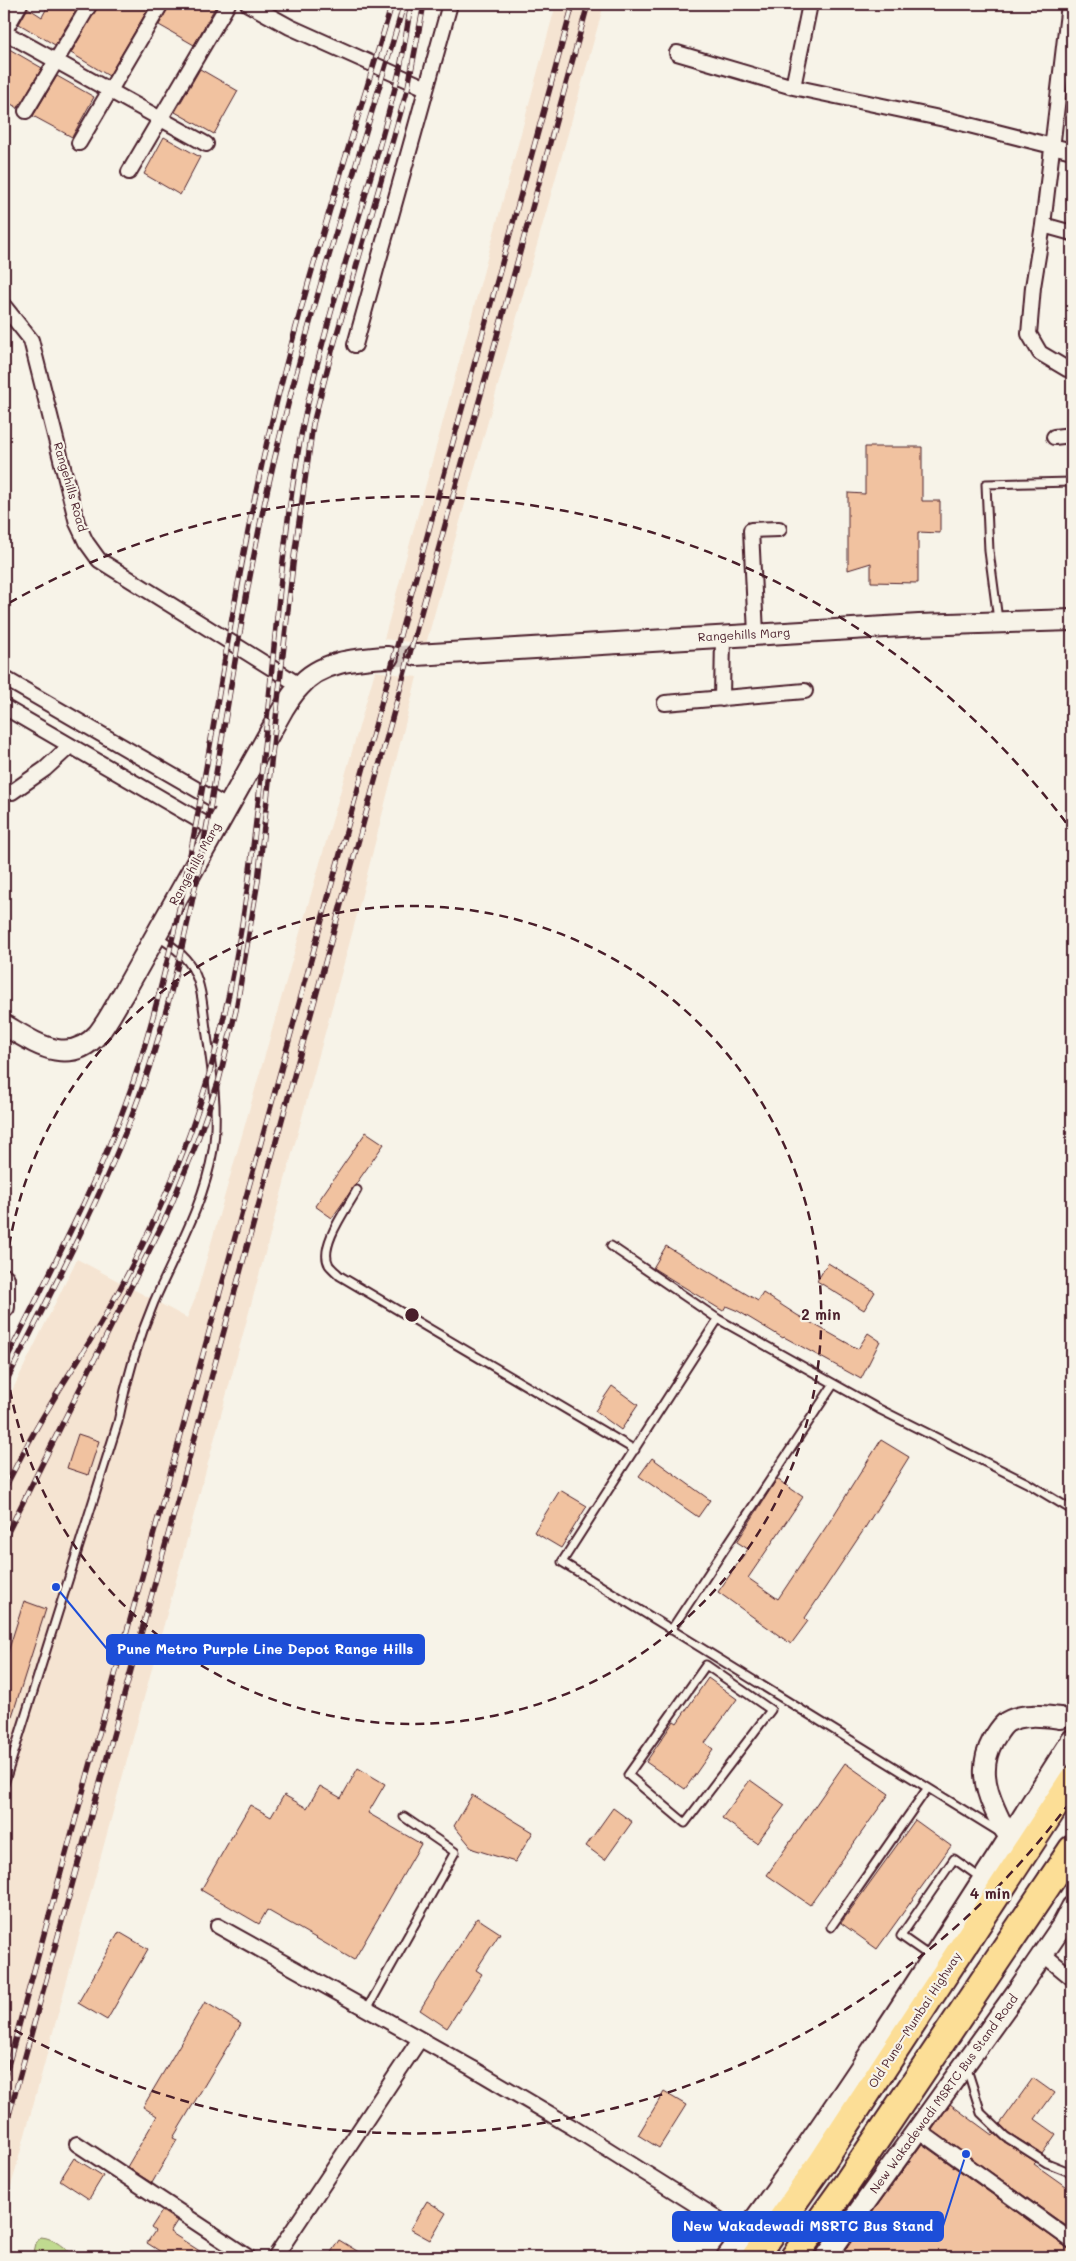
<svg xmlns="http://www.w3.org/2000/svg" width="1076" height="2261" font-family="Mali,sans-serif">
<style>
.built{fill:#f5e4d2}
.green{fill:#c0da90;stroke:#857c5e}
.building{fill:#f1c2a0;stroke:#4a1f2b}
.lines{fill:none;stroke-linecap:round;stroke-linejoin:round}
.secondary-tunnel{stroke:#d4c9c2;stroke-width:20;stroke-dasharray:20 10;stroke-linecap:butt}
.lane-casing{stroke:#4a1f2b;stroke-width:11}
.street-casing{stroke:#4a1f2b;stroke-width:18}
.secondary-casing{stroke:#4a1f2b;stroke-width:24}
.highway-casing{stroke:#4a1f2b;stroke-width:30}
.lane{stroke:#f7f3e8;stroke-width:7}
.street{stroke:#f7f3e8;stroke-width:14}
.secondary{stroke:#f7f3e8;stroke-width:20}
.highway{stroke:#fcde96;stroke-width:26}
.rail-casing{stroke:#4a1f2b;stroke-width:5.5}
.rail{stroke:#f7f3e8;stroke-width:4;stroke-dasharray:11;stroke-linecap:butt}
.ring{fill:none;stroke:#4a1f2b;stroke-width:2.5;stroke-dasharray:9 6}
.labels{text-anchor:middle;stroke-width:4.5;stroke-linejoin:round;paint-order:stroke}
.street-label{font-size:12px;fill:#4a1f2b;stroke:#f7f3e8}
.centre{fill:#4a1f2b;stroke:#f7f3e8;stroke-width:2.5}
.ring-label{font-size:15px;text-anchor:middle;font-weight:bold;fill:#4a1f2b;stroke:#f7f3e8;stroke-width:4.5;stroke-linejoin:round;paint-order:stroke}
.leader{fill:none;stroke:#1d4ed8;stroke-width:2}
.callout-dot{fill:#1d4ed8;stroke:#f7f3e8;stroke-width:2}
.callout{fill:#1d4ed8;stroke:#1d4ed8;stroke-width:2}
.callout-label{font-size:14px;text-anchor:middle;font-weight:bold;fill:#fff}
</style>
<rect width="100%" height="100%" fill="#f7f3e8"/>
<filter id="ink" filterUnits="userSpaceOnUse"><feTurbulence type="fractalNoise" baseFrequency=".02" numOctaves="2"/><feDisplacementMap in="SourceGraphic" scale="10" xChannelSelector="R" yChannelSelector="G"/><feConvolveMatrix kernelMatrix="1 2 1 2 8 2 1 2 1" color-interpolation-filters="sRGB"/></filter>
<g filter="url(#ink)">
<path class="built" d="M556,4H604L426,644L384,639Z
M375,671L417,677L353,930L4,2212V1407L77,1259L187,1318L195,1299Z"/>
<path class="green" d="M41,2237C55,2238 65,2249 75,2257H33L36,2243Z"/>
<path class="building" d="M49,4H80L55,45L19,24L28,8L42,17Z
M99,4H151L109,76L71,53Z
M170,4H217L194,45L159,25Z
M4,46L42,68L18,108L4,100Z
M200,69L238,91L214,134L175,112Z
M57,76L94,97L72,137L33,116Z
M164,137L200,157L180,195L144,174Z
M865,447H922V501H940V533L918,532V583L871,582V563L848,570V493L865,494Z
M366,1132L384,1144L332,1218L315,1206Z
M666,1246L758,1301L763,1293L797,1315L858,1349L868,1333L880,1341L861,1379L784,1337L783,1338L738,1311L726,1306L723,1311L653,1268Z
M828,1263L875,1292L864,1310L817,1281Z
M612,1386L638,1405L621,1430L595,1411Z
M78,1434L99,1441L88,1475L67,1468Z
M881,1440L909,1457L863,1531L805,1618L808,1621L791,1644L718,1592L748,1549L737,1542L777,1479L803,1497L748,1578L778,1599L830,1521Z
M652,1458L710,1500L698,1517L639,1476Z
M560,1490L587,1506L561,1548L534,1532Z
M24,1601L46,1609L7,1732H4V1654L7,1655Z
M708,1678L737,1699L705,1743L713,1749L685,1789L646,1762L674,1721L677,1723Z
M845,1763L889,1794L810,1905L767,1875Z
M358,1768L385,1784L368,1813L421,1844L354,1960L267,1910L259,1924L201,1890L250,1805L271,1817L284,1795L307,1808L320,1786L341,1798Z
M750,1780L785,1805L757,1843L722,1818Z
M472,1795L533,1832L515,1862L473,1849L454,1826Z
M613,1808L632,1822L605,1860L586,1846Z
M915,1820L951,1846L877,1949L841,1923Z
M477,1918L500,1933L476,1970L482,1974L447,2028L420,2010Z
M119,1932L148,1949L107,2020L78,2003Z
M205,2002L241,2024L173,2138L177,2140L152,2183L127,2167L157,2116L143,2107Z
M1033,2078L1054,2093L1035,2119L1056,2134L1042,2154L1009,2133L1000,2124Z
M664,2092L686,2105L659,2148L638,2135Z
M950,2104L992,2135L993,2132L1003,2141L1036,2162L1034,2164L1072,2191V2230L932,2130Z
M922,2144L1067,2248L1072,2250V2257H840Z
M74,2158L103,2176L89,2199L60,2180Z
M427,2201L446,2213L430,2240L410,2229Z
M162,2211L177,2221L170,2232L209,2257H169L147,2243L155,2231L151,2228Z
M339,2240L367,2257H328Z"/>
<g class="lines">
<path class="secondary-tunnel" d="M388,657L416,655
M1060,1718L1072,1722"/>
<defs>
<path id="lane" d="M998,620L989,551L986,484L1072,482
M357,1190C348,1207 318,1246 329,1265C332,1269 337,1273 340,1276L635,1450
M611,1246L718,1319L879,1409L1027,1483L1072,1510
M718,1319L562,1562L1001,1833
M671,1630L833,1385
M706,1665L771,1710L685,1823L628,1775Z
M4,1784L118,1422C126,1381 138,1340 154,1302C176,1252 204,1204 213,1150C219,1111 212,1068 206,1029C200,984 201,962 158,937
M831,1927L927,1789
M931,1957L901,1936L954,1859L982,1879
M367,2009L455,1852L404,1817
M967,2069L981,2113L1006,2137L1047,2163L1072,2173"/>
<path id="street" d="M248,4L290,27L426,88
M1069,4L1043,225L1072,233
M4,32L206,144
M4,32L20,4
M677,53L793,87L949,120L1072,151
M793,87L810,4
M26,111L90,4
M79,143L161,4
M129,172L228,4
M1043,225L1033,287L1029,334L1040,353L1067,369L1072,370
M4,306L31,340L77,523L86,542L99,560L299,685
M355,345L450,4
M1054,437L1072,435
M756,634L751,530L779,529
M4,678L227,807
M722,699L723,636
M665,703L805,691
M4,707L214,829
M4,791L12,792L45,769L70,746
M218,1926L472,2068L572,2127L744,2235
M1043,1954L1072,1978
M918,2130L1072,2241
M77,2144L248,2257
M275,2257L420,2039"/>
<path id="secondary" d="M416,655L919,625L1072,620
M4,1025C34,1042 68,1068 98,1034C107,1023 115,1007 123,994L283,709C288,701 293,693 299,687C320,661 357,659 388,657
M4,1279V1307
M1018,1843C1006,1836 1001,1823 995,1810C984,1786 980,1764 993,1740C997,1734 1001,1726 1007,1722C1022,1713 1044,1716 1060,1718
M727,2257C851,2092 960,1914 1072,1740
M826,2257L1019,1989L1062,1926L1072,1907"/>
<path id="highway" d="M755,2257L820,2165L1072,1780
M794,2257L847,2183L1072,1849"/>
</defs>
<use href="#lane" class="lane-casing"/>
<use href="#street" class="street-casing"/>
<use href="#secondary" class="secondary-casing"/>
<use href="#highway" class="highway-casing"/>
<use href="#lane" class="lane"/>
<use href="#street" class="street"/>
<use href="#secondary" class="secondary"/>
<use href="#highway" class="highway"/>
<defs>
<path id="rail" d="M4,1364C54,1264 108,1165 141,1058C200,864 218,661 262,464C296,310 347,155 392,4
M4,1386C57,1280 114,1176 151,1062C212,868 227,662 273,465C310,309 359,157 404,4
M4,1490C18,1462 32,1434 49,1407C67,1376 88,1346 106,1314C148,1240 184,1159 208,1078C253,924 262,756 279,598C285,539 292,479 304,420C328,308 367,199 395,88C403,61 406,32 411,4
M4,1540L167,1215L195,1147L219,1080L236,1010L258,881L293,564L313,424L332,351L408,87L424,4
M4,2080L573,4
M4,2133L588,4"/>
</defs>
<use href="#rail" class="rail-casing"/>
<use href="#rail" class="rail"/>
</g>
</g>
<g class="ring">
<path d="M4 1290A409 409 0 1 1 4 1340"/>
<path d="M1070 1802A818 818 0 0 1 9 2027M9 603A818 818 0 0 1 1070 828"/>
</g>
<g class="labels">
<g class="street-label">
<text transform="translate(70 487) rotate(74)" y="4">Rangehills Road</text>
<text transform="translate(744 635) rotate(-3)" y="4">Rangehills Marg</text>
<text transform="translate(195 864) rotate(-61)" y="4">Rangehills Marg</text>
<text transform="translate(915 2020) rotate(-57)" y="4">Old Pune–Mumbai Highway</text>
<text transform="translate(944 2094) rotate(-54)" y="4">New Wakadewadi MSRTC Bus Stand Road</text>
</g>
</g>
<circle cx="412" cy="1315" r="8" class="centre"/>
<g class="ring-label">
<text x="821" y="1320">2 min</text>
<text x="990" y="1899">4 min</text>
</g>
<path class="leader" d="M56 1587L107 1649M966 2154L943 2226"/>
<g class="callout-dot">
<circle cx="56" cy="1587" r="5"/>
<circle cx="966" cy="2154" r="5"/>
</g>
<g class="callout">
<rect x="107" y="1635" width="317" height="29" rx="5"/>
<rect x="673" y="2212" width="270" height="29" rx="5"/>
</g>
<g class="callout-label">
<text x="265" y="1654">Pune Metro Purple Line Depot Range Hills</text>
<text x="808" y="2231">New Wakadewadi MSRTC Bus Stand</text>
</g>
<rect width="1076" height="2261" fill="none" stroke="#f7f3e8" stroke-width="20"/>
<rect x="10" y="10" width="1056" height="2241" fill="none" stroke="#4a1f2b" stroke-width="2" filter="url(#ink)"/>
</svg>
